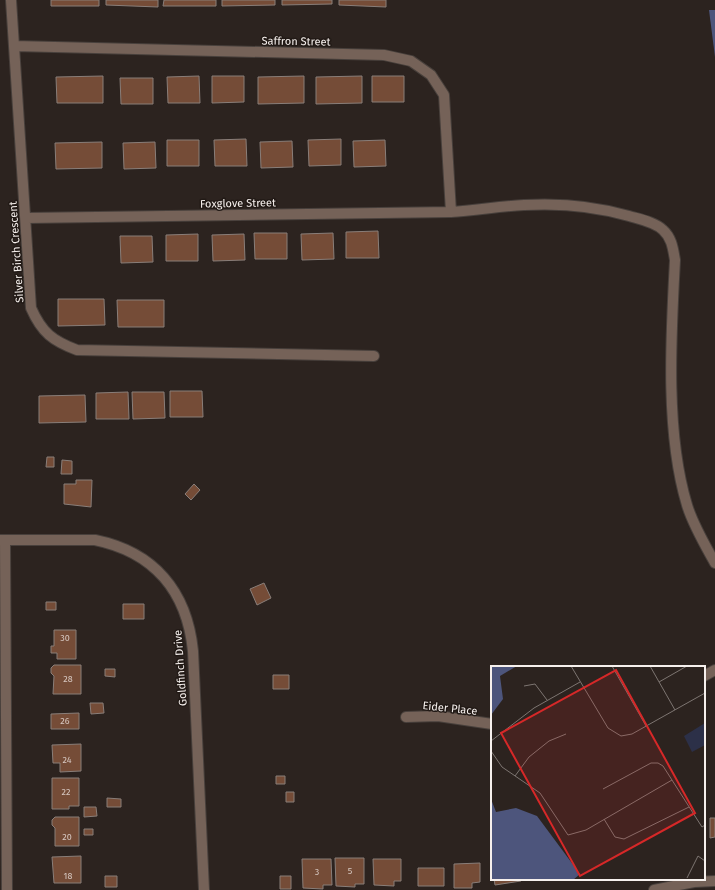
<svg xmlns="http://www.w3.org/2000/svg" width="715" height="890" font-family="'Fira Sans',sans-serif">
<style>
.forest{fill:#4d557c}
.building{fill:#754c37;stroke:#897e79}
.lines{fill:none;stroke-linecap:round;stroke-linejoin:round}
.minor-casing{stroke:#48403c;stroke-width:12}
.minor{stroke:#756258;stroke-width:10}
.labels{text-anchor:middle;stroke-width:3;stroke-linejoin:round;paint-order:stroke}
.number-label{font-size:9px;fill:#d6c7c0}
.street-label{font-size:11px;fill:#f6f0ed;stroke:#221a16}
.inset-road{fill:none;stroke:#7d7571;stroke-width:1}
.view{fill:#d62828;fill-opacity:0.15;stroke:#d62828;stroke-width:2}
.inset-edge{fill:none;stroke:#f6f0ed;stroke-width:2}
</style>
<rect width="100%" height="100%" fill="#2c231f"/>
<path class="forest" d="M709,10H715V57Z"/>
<path class="building" d="M51,0H99V6H51Z
M106,0H158V7L106,5Z
M164,0H216V6H163Z
M222,0H275V5L222,6Z
M282,0H332V4L282,5Z
M339,0H386V7L339,5Z
M103,76V103H57L56,77Z
M199,76L200,103H168L167,77Z
M212,76H244V102L212,103Z
M304,76V103L258,104V77Z
M362,76V103L316,104V77Z
M372,76H404V102H372Z
M120,78H153V104H121Z
M246,139L247,166H215L214,140Z
M341,139V165L309,166L308,140Z
M167,140H199V166H167Z
M385,140L386,166L354,167L353,141Z
M292,141L293,167L261,168L260,142Z
M102,142V168L56,169L55,143Z
M155,142L156,168L124,169L123,143Z
M378,231L379,258H346V232Z
M254,233H287V259H255Z
M333,233L334,259L302,260L301,234Z
M198,234V261H166V235Z
M244,234L245,260L213,261L212,235Z
M120,236H152L153,262L121,263Z
M58,299H104L105,325L58,326Z
M117,300H164V327H118Z
M170,391H202L203,417H170Z
M128,392L129,419H96V393Z
M132,392H164L165,418L133,419Z
M85,395L86,422L39,423V396Z
M47,457H54V467H46Z
M62,460L72,461V474H61Z
M76,480H92L91,507L64,504V484H76Z
M194,484L200,490L191,500L185,494Z
M264,583L271,598L257,605L250,589Z
M46,602H56V610H46Z
M123,604H144V619H123Z
M54,630H76V659H57V653H51V646H54Z
M54,665H81V694H53L54,676L51,673V668Z
M105,669H115V677L105,676Z
M273,675H289V689H273Z
M90,703H103L104,713L91,714Z
M79,713V729H51V714Z
M81,744V771L60,772V763H53L52,745Z
M276,776H285V784H276Z
M52,778H79V806H69V809H52Z
M286,792H294V802H286Z
M107,798L121,799V807H107Z
M84,807H96L97,816L84,817Z
M55,817H79V846H55V828L52,825V820Z
M710,818H715V837L710,838Z
M84,829H93V835H84Z
M81,856V883H54L52,857Z
M335,858H364V884H355V887L336,886Z
M302,859H331L332,885H323V889L303,888Z
M373,859H401V881H394V886L374,885Z
M480,863V882L472,883V888H454V864Z
M418,868H444V886H418Z
M105,876H117V887H105Z
M280,876H291V889H280Z
M494,879H521V881L495,885Z"/>
<g class="lines">
<defs>
<path id="minor" d="M11,0L31,308C42,333 53,341 77,350L374,356
M14,46L384,55L411,61L431,75L444,95L451,212
M26,218L451,212C475,211 499,206 524,205C559,203 595,206 629,216C639,219 655,222 663,230C672,238 673,249 675,260C671,335 665,433 687,505C693,525 705,545 715,563
M0,540H95C154,552 187,591 193,651L204,890
M5,540L7,890
M704,676L715,670
M406,717L438,716L492,724
M654,890L694,882L715,881"/>
</defs>
<use href="#minor" class="minor-casing"/>
<use href="#minor" class="minor"/>
</g>
<g class="labels">
<g class="number-label">
<text x="65" y="641">30</text>
<text x="68" y="682">28</text>
<text x="65" y="724">26</text>
<text x="67" y="763">24</text>
<text x="66" y="795">22</text>
<text x="67" y="840">20</text>
<text x="350" y="874">5</text>
<text x="317" y="875">3</text>
<text x="68" y="879">18</text>
</g>
<g class="street-label">
<text transform="translate(296 41) rotate(1)" y="4">Saffron Street</text>
<text transform="translate(238 203) rotate(-1)" y="4">Foxglove Street</text>
<text transform="translate(16 252) rotate(-94)" y="4">Silver Birch Crescent</text>
<text transform="translate(180 668) rotate(-94)" y="4">Goldfinch Drive</text>
<text transform="translate(450 708) rotate(6)" y="4">Eider Place</text>
</g>
</g>
<g transform="translate(491 666)">
<rect width="214" height="214" fill="#2c231f"/>
<path d="M214,57V79L201,86L193,70Z" fill="#2c3048"/>
<path d="M0,0H26L9,10L12,33L0,49ZM0,133L5,146L25,142L46,150L89,208L82,214H0Z" fill="#4d557c"/>
<path class="inset-road" d="M80,0L117,62L130,70L141,68L214,27M121,0L155,60M159,0L184,44M168,16L196,0M33,20L44,18L56,34M0,75L43,42L89,16M0,85L11,101L49,127L77,169L95,164L181,114M24,110L38,91L58,75L75,68M112,123L160,97H167L172,100L211,161L214,159M113,153L124,171L133,173L198,141M196,212L207,190L214,195"/>
<path class="view" d="M125,4L204,147L89,210L10,67Z"/>
<rect width="214" height="214" class="inset-edge"/>
</g>
</svg>
